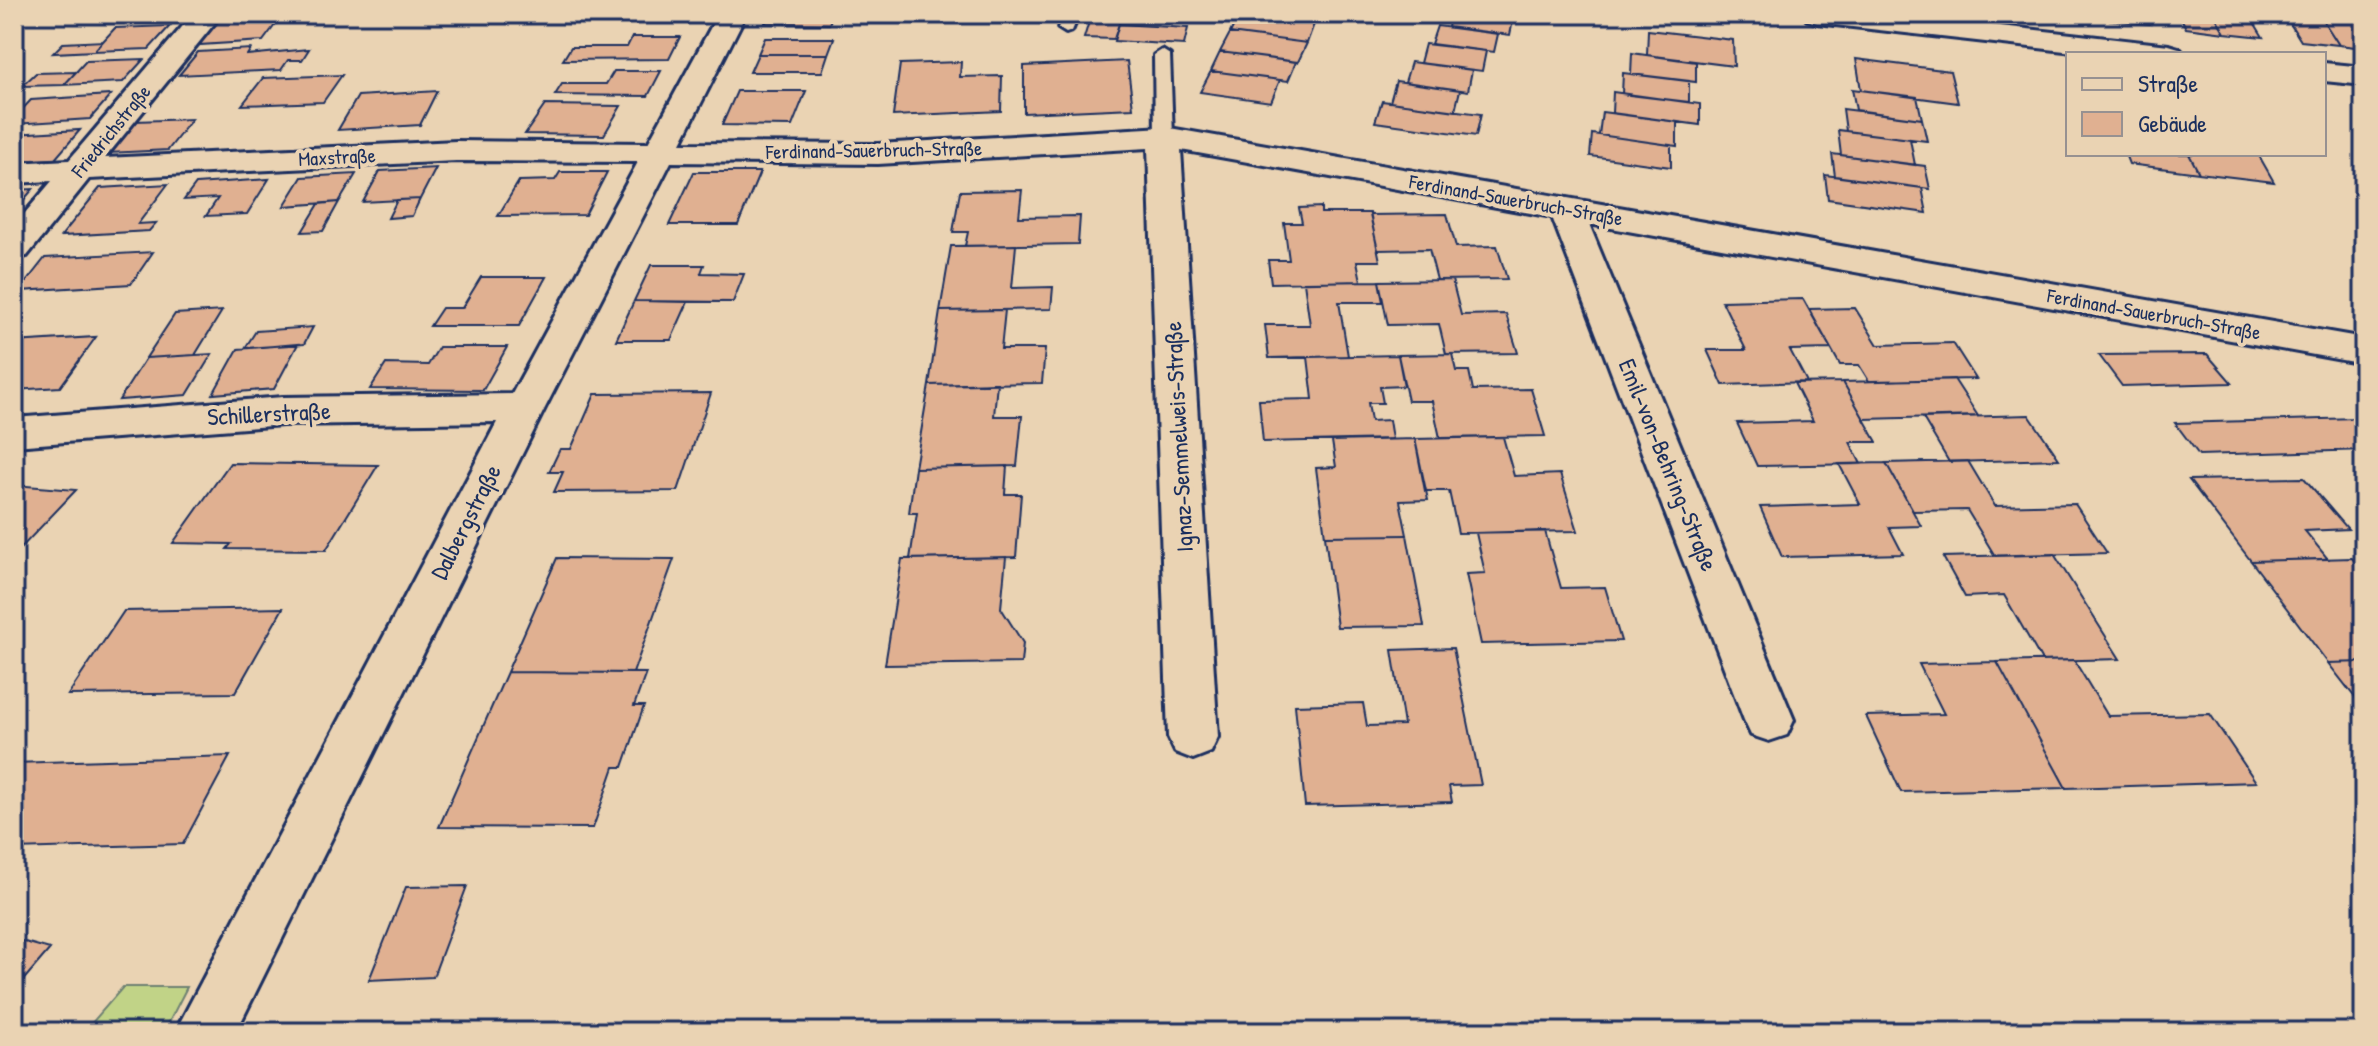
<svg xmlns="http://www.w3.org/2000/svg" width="2378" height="1046" font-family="'Patrick Hand',sans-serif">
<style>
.green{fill:#c1d387;stroke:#6e8172;stroke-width:2}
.building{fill:#e0b091;stroke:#1b2f5e;stroke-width:2}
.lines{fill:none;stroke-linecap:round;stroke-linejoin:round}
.service-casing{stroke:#1b2f5e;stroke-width:6}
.minor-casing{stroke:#1b2f5e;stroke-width:6}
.tertiary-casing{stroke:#1b2f5e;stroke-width:6}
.service{fill:#ead3b3;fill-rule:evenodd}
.minor{fill:#ead3b3;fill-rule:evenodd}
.tertiary{fill:#ead3b3;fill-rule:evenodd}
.labels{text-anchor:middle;stroke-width:8;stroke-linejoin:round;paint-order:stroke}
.far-street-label{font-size:20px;fill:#1b2f5e;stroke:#ead3b3}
.street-label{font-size:24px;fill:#1b2f5e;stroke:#ead3b3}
</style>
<rect width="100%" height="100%" fill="#ead3b3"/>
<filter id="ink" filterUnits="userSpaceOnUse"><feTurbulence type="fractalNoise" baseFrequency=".0125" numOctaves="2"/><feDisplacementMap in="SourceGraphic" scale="16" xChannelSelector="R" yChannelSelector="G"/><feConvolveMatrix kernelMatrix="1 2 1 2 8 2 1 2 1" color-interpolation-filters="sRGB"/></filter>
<g filter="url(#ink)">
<path class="green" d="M123,987H187L164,1032H84Z"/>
<path class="building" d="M98,14H180L93,19Z
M770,14H833L829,24L765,23Z
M1087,14H1153L1152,18Z
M1248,14H1308L1304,23Z
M1451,14H1500L1514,16L1510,35L1448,27Z
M2075,14H2110L2113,20L2076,16Z
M2110,14H2145L2150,24L2113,20Z
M2179,14H2214L2225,33L2186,28Z
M2214,14H2249L2263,37L2225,33Z
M2284,14H2319L2339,45L2301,41Z
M2319,14L2357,18L2364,28V48L2339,45Z
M1091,15L1121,17L1114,39L1084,38Z
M1239,15L1247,16L1314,24L1307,43L1230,33Z
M281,17L263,41L199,45L219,20Z
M1119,24L1188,28L1184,45L1114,41Z
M170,26L149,49L94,51L115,28Z
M1437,26L1498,34L1494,52L1431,44Z
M1648,30L1733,40L1734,66L1647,55Z
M1230,33L1307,43L1298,62L1220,52Z
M632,37H680L669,59L563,60L571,47H627Z
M765,38H834L828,54H758Z
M103,41L94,51L53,53L63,43Z
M1425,44L1486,51L1482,71L1420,63Z
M251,49L247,55L309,49L302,60H288L281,70L179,75L198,52Z
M1220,52L1296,62L1288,81L1211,71Z
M1632,53L1696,62V82L1631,74Z
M758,54H828L822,72H750Z
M144,59L123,82L64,85L86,61Z
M1856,59L1950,71L1958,103L1861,90Z
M1127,61L1133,108L1024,113V66Z
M961,62L960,77L1002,76L1001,111L893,116L900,64Z
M1411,62L1472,70L1468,91L1405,82Z
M614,71H661L648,96L555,95L562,84H606Z
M1211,71L1280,80L1271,102L1200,92Z
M76,72L64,85L22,86L36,73Z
M1623,73L1689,81V102L1622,94Z
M342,75L323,102L242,105L263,78Z
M1396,81L1460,90L1455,111L1390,102Z
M1852,89L1917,97L1922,119L1856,110Z
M437,91L420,125L338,130L358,96Z
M737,91H806L792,126L722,125Z
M1613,92L1700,104V125L1612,113Z
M111,95L90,119L14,124V118L31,100Z
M1382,101L1481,114L1476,136L1375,122Z
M545,105L621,106L604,135L525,134Z
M1843,109L1922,119L1927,141L1846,131Z
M1602,112L1677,122V146L1599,135Z
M192,119L168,150L108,153L135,121Z
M80,130L55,159L14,161V134Z
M1838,130L1910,139L1915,165L1841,155Z
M1592,134L1671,145V167L1590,156Z
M1832,154L1925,166L1930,189L1835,176Z
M2125,154H2189L2199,173L2129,164Z
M2189,154H2258L2274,182L2199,173Z
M436,168L420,199L363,202L380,171Z
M560,172H607L585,215L498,216L519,181L555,180Z
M694,172H760L738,225H669Z
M356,174L339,202L284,206L302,177Z
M1825,175L1922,188L1927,213L1828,199Z
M269,179L247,214L206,216L218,198L184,200L196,184Z
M168,184L138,224L156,223L149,231L61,236L100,188Z
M33,189L14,211V190Z
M1022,190L1019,217L1080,216L1078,244L965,246L968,232H953L960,191Z
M420,199L412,216L388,218L397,200Z
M339,202L323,231L302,232L319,204Z
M1321,207V213H1370L1380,261H1357L1361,281L1271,283L1268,260H1289L1284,223H1302L1299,208Z
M1447,214L1456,247L1497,246L1507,279L1437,280L1429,249L1378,250L1370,215Z
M1016,245L1012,288L1053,287L1051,309L940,311L951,246Z
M153,252L131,284L19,291L45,258Z
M651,265H704L701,273L744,274L733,302L634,301Z
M481,277H546L519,326H430L442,308H462Z
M1452,280L1461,315L1506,314L1518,353L1446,354L1439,324L1388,325L1379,281Z
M1379,281L1383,302H1339L1348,356L1269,358L1265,325H1310L1304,282Z
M1803,299L1831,349L1790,350L1807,382L1723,385L1707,350H1746L1722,301Z
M634,301L688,302L671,340H616Z
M1855,308L1878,345L1953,343L1976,379L1869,381L1859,365H1840L1809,309Z
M1005,310L1001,349H1045L1042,383L929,385L940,311Z
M222,311L195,355L146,358L175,314Z
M313,327L304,344L245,348L256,331Z
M96,337L60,387L14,390V342Z
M298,344L274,389L213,394L238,349Z
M439,347H507L483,390L370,389L386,364L428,365Z
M212,354L187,395L119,400L146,358Z
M1452,354L1456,371H1469L1473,390L1531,389L1545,436L1440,438L1432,401H1408L1398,355Z
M2207,354L2232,383L2122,386L2099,355Z
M1398,355L1404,386L1380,387L1383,403H1368L1371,421L1389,420L1392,439L1263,442L1259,400L1313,399L1308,357Z
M1954,379L1978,416L1864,419L1843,382Z
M1843,382L1877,442H1850L1861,464L1757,466L1737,423L1813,421L1794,383Z
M997,383L994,416H1022L1017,466L915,468L929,385Z
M711,393L678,491L554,492L563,472H549L560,449H571L595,394Z
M2029,415L2059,459L1949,462L1923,418Z
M2358,418L2364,425V450L2199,455L2175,423Z
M1503,437L1514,476L1560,474L1578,531L1458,533L1449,491H1425L1415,439Z
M1415,439L1428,500L1400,501L1407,535L1325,536L1316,468L1336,467L1332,441Z
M1968,461L1995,506L2075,504L2107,553L1995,556L1967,510L1913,511L1886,463Z
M230,463L378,465L326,550L227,549L231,544L173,543Z
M1886,463L1921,526L1889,527L1903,554L1782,557L1760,507L1860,504L1839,464Z
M1007,466L1005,494H1021L1016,557L910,559L917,513H909L915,468Z
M2304,478L2348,529L2305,531L2328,559L2251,561L2189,480Z
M14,485L76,490L20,549L14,548Z
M1545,531L1561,588L1605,587L1621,641L1481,644L1466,574L1485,573L1476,533Z
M1407,535L1424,626L1337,627L1325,536Z
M2054,554L2120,659L2042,661L2004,595L1965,597L1943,557Z
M1006,557L1001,608L1023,643L1021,663L885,665L902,559Z
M557,558L674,559L633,673L507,672Z
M2352,558L2364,572V662L2328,663L2251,561Z
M283,608L235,693L68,695L124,611Z
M1453,648L1481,785L1449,786L1452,802L1305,806L1295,705L1363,703L1367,726L1404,725L1392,650Z
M2074,660L2108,716L2210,714L2256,782L2066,788L1997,662Z
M1997,662L2066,788L1901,792L1866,716L1944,714L1919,664Z
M2364,662V709L2328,663Z
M507,672L646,673L634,706H644L623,767H614L593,828L439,827Z
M230,756L183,844L14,849V763Z
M467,886L433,977L369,980L406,887Z
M14,939L50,949L14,991Z"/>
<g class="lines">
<defs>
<path id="service" d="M1063,14H1079L1072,31L1066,33L1058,28Z
M1162,50L1170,55L1173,137L1164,142L1155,137L1154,55Z"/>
<path id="minor" d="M193,14H222L105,158L456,141L648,143L718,14H746L681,143L878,144L1164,127L2364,338V364L1589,224L1794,720L1787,735L1769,741L1751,735L1744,720L1552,217L1181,150L1218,737L1211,752L1193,759L1175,752L1168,737L1148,148L878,164L671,162L545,408L236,1032H175L497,422L283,425L14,446V418L283,397L512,394L638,162L456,161L89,179L27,256L14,259V226L52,181L14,183V163L69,160Z"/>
<path id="tertiary" d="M1803,14H1893L2169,45L2179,48L2184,54H2091L1817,23L1807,20Z
M2324,63L2364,67V85L2324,81Z"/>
</defs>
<use href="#service" class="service-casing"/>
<use href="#minor" class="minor-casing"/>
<use href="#tertiary" class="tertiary-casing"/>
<use href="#service" class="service"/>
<use href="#minor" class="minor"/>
<use href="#tertiary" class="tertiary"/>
</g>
</g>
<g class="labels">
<g class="far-street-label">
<text transform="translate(111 131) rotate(-51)" y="7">Friedrichstraße</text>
<text transform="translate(874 150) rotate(-1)" y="7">Ferdinand-Sauerbruch-Straße</text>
<text transform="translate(337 157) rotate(-3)" y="7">Maxstraße</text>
<text transform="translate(1516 200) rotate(10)" y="7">Ferdinand-Sauerbruch-Straße</text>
<text transform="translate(2154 314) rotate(10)" y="7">Ferdinand-Sauerbruch-Straße</text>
</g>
<g class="street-label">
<text transform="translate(269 414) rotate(-3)" y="8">Schillerstraße</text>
<text transform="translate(1179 437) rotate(-93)" y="8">Ignaz-Semmelweis-Straße</text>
<text transform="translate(1668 465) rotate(68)" y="8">Emil-von-Behring-Straße</text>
<text transform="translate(466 522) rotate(-63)" y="8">Dalbergstraße</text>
</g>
</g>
<rect width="2378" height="1046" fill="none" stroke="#ead3b3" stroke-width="48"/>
<rect x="24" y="24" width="2330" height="998" fill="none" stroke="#1b2f5e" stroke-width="3" filter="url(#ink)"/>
<rect x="2066" y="52" width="260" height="104" fill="#ead3b3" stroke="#979191" stroke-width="2"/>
<rect x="2082" y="78" width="40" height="12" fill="#ead3b3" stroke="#979191" stroke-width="2"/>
<text x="2138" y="92" font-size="24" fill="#1b2f5e">Straße</text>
<rect x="2082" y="112" width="40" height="24" fill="#e0b091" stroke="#979191" stroke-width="2"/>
<text x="2138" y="132" font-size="24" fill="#1b2f5e">Gebäude</text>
</svg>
